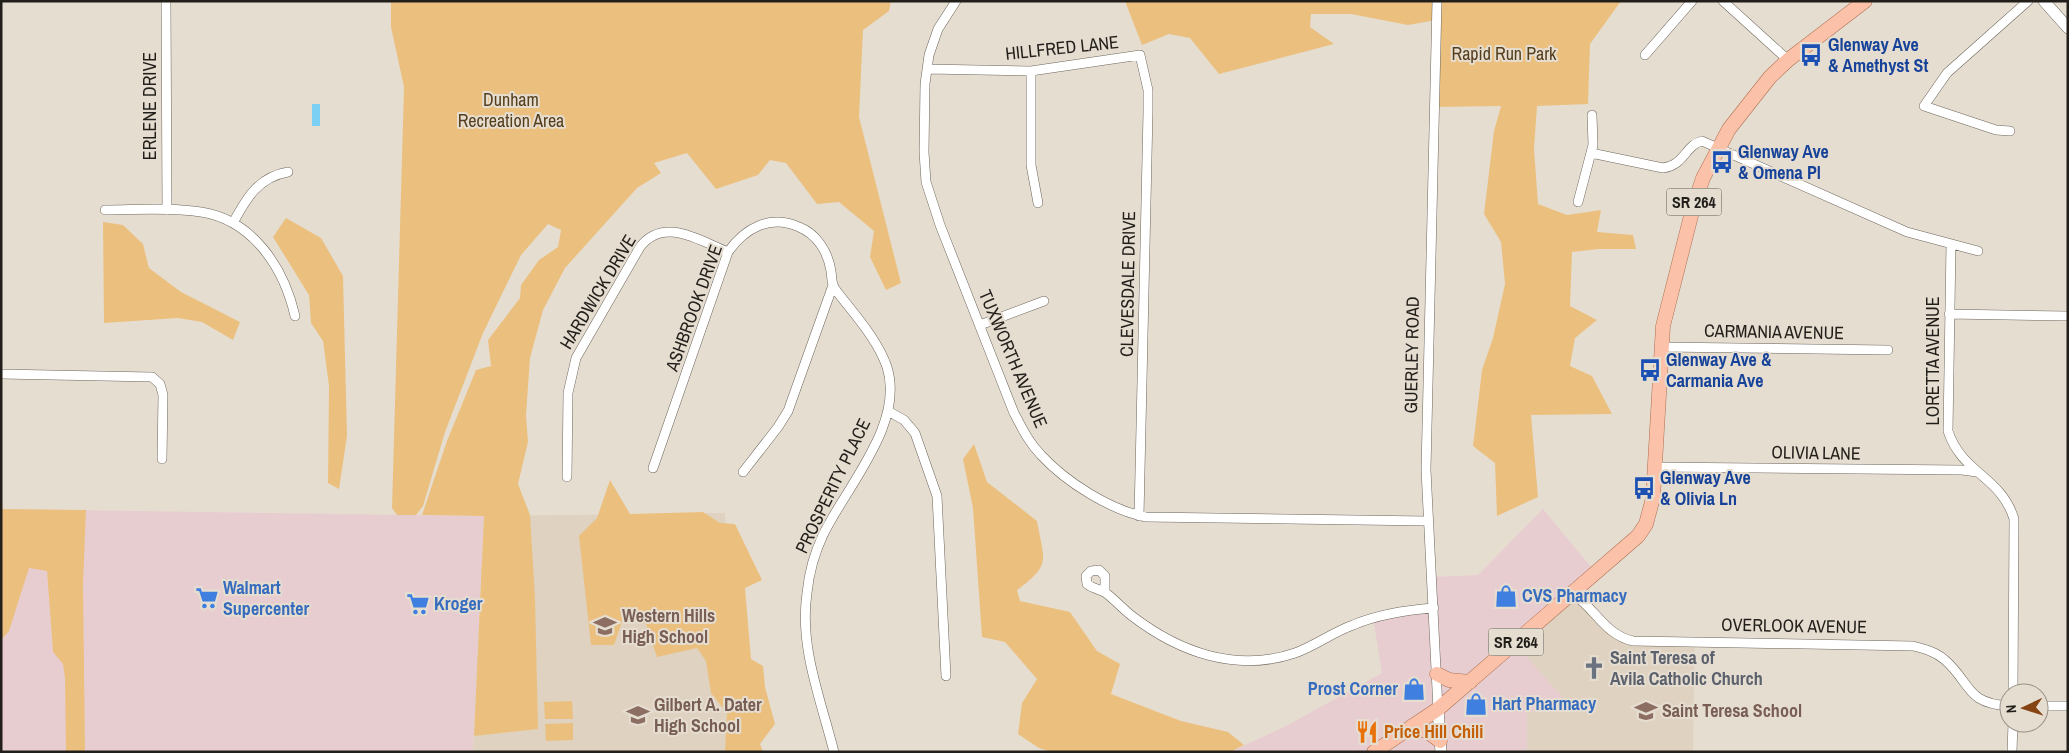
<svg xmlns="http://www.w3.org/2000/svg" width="2069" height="753" font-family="'Archivo Narrow',sans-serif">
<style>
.commercial{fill:#e8cdd0}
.built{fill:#dfd2c0}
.green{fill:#ebc07e}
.water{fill:#7cd0f4}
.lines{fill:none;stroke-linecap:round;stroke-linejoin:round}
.minor-casing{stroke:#6c655a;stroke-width:10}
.tertiary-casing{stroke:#6c655a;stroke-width:12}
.primary-casing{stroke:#ae6f52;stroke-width:15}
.minor{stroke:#fff;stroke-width:9}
.tertiary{stroke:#fff;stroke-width:11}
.primary{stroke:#fbc2a9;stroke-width:14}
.labels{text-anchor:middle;stroke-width:4;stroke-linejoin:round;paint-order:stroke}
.shield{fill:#e6ddd1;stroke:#5d5852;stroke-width:1}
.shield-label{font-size:16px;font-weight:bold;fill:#221f1b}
.transit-label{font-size:18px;font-weight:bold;fill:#164399;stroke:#e6ddd1;text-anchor:start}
.street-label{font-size:18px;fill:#221f1b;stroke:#e6ddd1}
.park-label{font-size:18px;fill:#553e1b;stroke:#e6ddd1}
.shop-label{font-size:18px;font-weight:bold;fill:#366cbe;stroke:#e6ddd1;text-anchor:start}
.education-label{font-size:18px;font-weight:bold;fill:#785e54;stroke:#e6ddd1;text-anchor:start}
.worship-label{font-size:18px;font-weight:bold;fill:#5b616d;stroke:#e6ddd1;text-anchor:start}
.food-label{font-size:18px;font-weight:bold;fill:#c56008;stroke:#e6ddd1;text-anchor:start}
</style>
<rect width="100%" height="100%" fill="#e6ddd1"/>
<path class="commercial" d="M1,509L484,516L473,752H1Z
M1543,509L1596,573L1581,585L1562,698L1545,710L1527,713V752H1230L1288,725L1382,673L1373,618L1434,608L1433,577L1478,575Z"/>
<path class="built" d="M725,513L737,752H473L484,516Z
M1573,594L1617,635L1695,641L1693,752H1527V712L1545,710L1562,697L1515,643Z"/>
<path class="green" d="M391,1H891L889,11L863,30L859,117L901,283L886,290L870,257L874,231L839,202L817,204L786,163L770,160L758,175L716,189L687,153L654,163L661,173L637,188L565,268L543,310L530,358L526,415L528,442L518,484L530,515L535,598L538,729L474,736L484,516L422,515L447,441L476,370L491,366L488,340L520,298L521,285L539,260L558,247L561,230L548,224L521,255L483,333L445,432L423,506L416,515H397L392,508L404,87L391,27Z
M1125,1H1621L1590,44L1588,104L1537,106L1534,149L1538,204L1567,215L1601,210L1597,232L1633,235L1636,249H1599L1572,252L1570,306L1597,320L1575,338L1570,366L1592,376L1612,414L1531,415L1538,497L1497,516L1495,463L1473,446L1482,370L1493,338L1505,284L1501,242L1484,214L1494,131L1501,106L1435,107L1436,20L1408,25L1351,14H1311L1310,27L1334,44L1219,74L1190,38L1169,34L1142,45Z
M286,218L321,238L343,276L347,436L339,489L328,483L329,386L323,341L311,323L309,295L273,237Z
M103,222L123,225L143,244L149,268L181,292L240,322L233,340L202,322L178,318L104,323Z
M974,444L987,482L1037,521C1044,561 1052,564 1017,590L1020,601L1070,612L1097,651L1120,664L1111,694L1181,721L1228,732L1244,745L1230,752H1052L1039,748L1018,734L1022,703L1037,679L1005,642L982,637L973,508L963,459Z
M610,480L630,514L703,512L720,523L735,524L762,580L745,588L751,659L763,666L765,687L775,724L760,744L763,752H725L727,713L711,693L706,661L697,648L657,657L646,624L624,616L614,645H591L579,536L597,518Z
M1,509L86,510L83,584L85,752H66L65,678L63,664L53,652L47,571L29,568L9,631L1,640Z
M572,701L573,719H545L544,702Z
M573,723V740L546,741L545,724Z"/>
<path class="water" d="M312,104H320V126H312Z"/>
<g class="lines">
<defs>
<path id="minor" d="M166,1L167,210
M956,1L938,29L929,55L925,84L924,152L926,182L940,225L1014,413C1022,428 1029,443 1041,455C1066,482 1110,510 1146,517L1427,521
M1437,1L1426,470L1438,709
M1723,1L1788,60
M1645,55L1692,1
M927,69L1031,71L1140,55L1148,90V112L1139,516
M1031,71V165L1038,203
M2010,131L1996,130L1924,106L1947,73L2028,1
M1591,153L1663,168C1685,165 1685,145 1702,141L1907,232L1978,251
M1578,202L1593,145L1592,115
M105,210C136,210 170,207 201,212C253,220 284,268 295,316
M233,223C246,199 258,177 288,172
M1951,244L1948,431C1962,474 2001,476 2014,519L2013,693
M1949,314L2068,316
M980,325L1044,301
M1661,347L1888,350
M1,374L152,377L160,384L163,395L162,459
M888,411L904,420L915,433L937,496L946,676
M1655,467L1962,470L1977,472
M653,468L728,252C745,228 770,214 799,227C817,234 828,252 831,271C832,277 831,283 835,289C853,313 877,338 887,367C905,424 846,487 823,535C814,554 809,573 807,593C799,647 821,700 834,752
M743,472L778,427L788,411L833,285
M567,477L568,393L576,358L640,247C664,216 700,241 728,252
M1105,592V576L1099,570L1091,571L1086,576L1087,584C1093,589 1100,589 1106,593C1115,600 1123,609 1132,616C1179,652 1236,673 1295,653C1315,646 1333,632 1353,625C1379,614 1406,610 1434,608
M1573,594C1595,608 1605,635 1633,641L1913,646C1925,649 1936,652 1945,660C1972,684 1965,703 2009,706
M2039,706H2068
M2012,752L2013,723"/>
<path id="tertiary" d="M2044,1L2068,28
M1438,709L1441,752"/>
<path id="primary" d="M1437,674L1449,680L1470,682
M1412,726L1428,732L1440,741
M1374,752L1438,709L1638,536L1646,524L1653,498L1663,326L1693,208L1703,178L1729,129L1770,77L1788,60L1865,1"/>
</defs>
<use href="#minor" class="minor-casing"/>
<use href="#tertiary" class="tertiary-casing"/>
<use href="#primary" class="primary-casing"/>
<use href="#minor" class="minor"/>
<use href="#tertiary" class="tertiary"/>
<use href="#primary" class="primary"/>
</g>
<defs>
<symbol id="bus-bare" viewBox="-9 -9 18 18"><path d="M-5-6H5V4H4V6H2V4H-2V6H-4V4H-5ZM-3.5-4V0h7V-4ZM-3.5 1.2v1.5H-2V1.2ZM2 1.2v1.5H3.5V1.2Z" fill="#1a4fb4" stroke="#e6ddd1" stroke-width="2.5" paint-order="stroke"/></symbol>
<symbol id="shop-bare" viewBox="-9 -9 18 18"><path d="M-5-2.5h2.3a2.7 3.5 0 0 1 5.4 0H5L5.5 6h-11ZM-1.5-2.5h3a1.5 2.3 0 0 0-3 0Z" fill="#3f7fe0" stroke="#e6ddd1" stroke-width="2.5" paint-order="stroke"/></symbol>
<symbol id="supermarket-bare" viewBox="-9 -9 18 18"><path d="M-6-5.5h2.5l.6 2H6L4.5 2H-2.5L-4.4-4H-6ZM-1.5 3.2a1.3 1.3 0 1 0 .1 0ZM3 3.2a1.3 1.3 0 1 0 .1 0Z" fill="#3f7fe0" stroke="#e6ddd1" stroke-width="2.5" paint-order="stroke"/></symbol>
<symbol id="school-bare" viewBox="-9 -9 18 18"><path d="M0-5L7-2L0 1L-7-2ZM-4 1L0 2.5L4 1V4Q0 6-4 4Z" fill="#8d6e63" stroke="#e6ddd1" stroke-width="2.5" paint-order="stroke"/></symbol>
<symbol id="church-bare" viewBox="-9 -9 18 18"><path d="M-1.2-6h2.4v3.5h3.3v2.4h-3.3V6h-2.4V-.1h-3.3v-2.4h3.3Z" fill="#6b7280" stroke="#e6ddd1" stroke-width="2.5" paint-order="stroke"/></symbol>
<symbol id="restaurant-bare" viewBox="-9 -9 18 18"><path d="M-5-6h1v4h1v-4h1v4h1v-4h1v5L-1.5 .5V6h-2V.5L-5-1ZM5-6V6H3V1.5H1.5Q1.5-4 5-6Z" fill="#e8710a" stroke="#e6ddd1" stroke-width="2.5" paint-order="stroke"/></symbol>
</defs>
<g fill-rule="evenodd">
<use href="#bus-bare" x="1795" y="39" width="32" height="32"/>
<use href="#bus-bare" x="1706" y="146" width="32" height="32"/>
<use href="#bus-bare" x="1634" y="354" width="32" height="32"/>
<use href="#bus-bare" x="1628" y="472" width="32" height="32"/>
<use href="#shop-bare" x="1490" y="580" width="32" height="32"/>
<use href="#supermarket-bare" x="191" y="582" width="32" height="32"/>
<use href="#supermarket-bare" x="402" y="588" width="32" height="32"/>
<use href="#school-bare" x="589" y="610" width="32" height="32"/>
<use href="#church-bare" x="1578" y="652" width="32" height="32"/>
<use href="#shop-bare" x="1398" y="673" width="32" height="32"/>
<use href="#shop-bare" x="1460" y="688" width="32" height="32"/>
<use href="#school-bare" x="1630" y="695" width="32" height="32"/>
<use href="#school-bare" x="622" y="699" width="32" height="32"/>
<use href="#restaurant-bare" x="1351" y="716" width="32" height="32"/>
</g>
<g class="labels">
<g class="shield">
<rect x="1666.5" y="188.5" width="55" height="27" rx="4"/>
<rect x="1488.5" y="628.5" width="55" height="27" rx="4"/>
</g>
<g class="shield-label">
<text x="1694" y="208">SR 264</text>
<text x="1516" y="648">SR 264</text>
</g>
<g class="transit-label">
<text x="1828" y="51">Glenway Ave<tspan x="1828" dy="21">&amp; Amethyst St</tspan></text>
<text x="1738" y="158">Glenway Ave<tspan x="1738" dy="21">&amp; Omena Pl</tspan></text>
<text x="1666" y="366">Glenway Ave &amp;<tspan x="1666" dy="21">Carmania Ave</tspan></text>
<text x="1660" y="484">Glenway Ave<tspan x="1660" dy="21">&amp; Olivia Ln</tspan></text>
</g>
<g class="street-label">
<text transform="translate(1062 48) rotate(-6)" y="6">HILLFRED LANE</text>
<text transform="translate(150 106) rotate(-90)" y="6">ERLENE DRIVE</text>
<text transform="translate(1128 284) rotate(-89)" y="6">CLEVESDALE DRIVE</text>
<text transform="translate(598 292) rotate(-59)" y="6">HARDWICK DRIVE</text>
<text transform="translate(694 308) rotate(-70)" y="6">ASHBROOK DRIVE</text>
<text transform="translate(1774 332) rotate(1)" y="6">CARMANIA AVENUE</text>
<text transform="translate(1412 355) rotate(-89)" y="6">GUERLEY ROAD</text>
<text transform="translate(1013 359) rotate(67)" y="6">TUXWORTH AVENUE</text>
<text transform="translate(1933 361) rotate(-90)" y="6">LORETTA AVENUE</text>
<text transform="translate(1816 453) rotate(1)" y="6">OLIVIA LANE</text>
<text transform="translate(833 486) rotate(-64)" y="6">PROSPERITY PLACE</text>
<text transform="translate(1794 626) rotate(1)" y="6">OVERLOOK AVENUE</text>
</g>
<g class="park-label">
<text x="1504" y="60">Rapid Run Park</text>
<text x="511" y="106">Dunham<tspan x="511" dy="21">Recreation Area</tspan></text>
</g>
<g class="shop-label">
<text x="223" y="594">Walmart<tspan x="223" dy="21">Supercenter</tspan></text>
<text x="1522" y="602">CVS Pharmacy</text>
<text x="434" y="610">Kroger</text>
<text x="1398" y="695" text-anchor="end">Prost Corner</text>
<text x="1492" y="710">Hart Pharmacy</text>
</g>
<g class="education-label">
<text x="622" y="622">Western Hills<tspan x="622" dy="21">High School</tspan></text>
<text x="654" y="711">Gilbert A. Dater<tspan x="654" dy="21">High School</tspan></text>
<text x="1662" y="717">Saint Teresa School</text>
</g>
<g class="worship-label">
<text x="1610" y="664">Saint Teresa of<tspan x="1610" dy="21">Avila Catholic Church</tspan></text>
</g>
<g class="food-label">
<text x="1384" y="738">Price Hill Chili</text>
</g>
</g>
<rect width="2069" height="753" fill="none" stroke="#221f1b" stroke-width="5"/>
<g transform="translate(2024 708) rotate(266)"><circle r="24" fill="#e6ddd1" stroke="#989188"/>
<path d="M0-4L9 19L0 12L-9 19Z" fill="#864314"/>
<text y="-8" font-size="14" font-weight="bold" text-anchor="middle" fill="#221f1b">N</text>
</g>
</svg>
